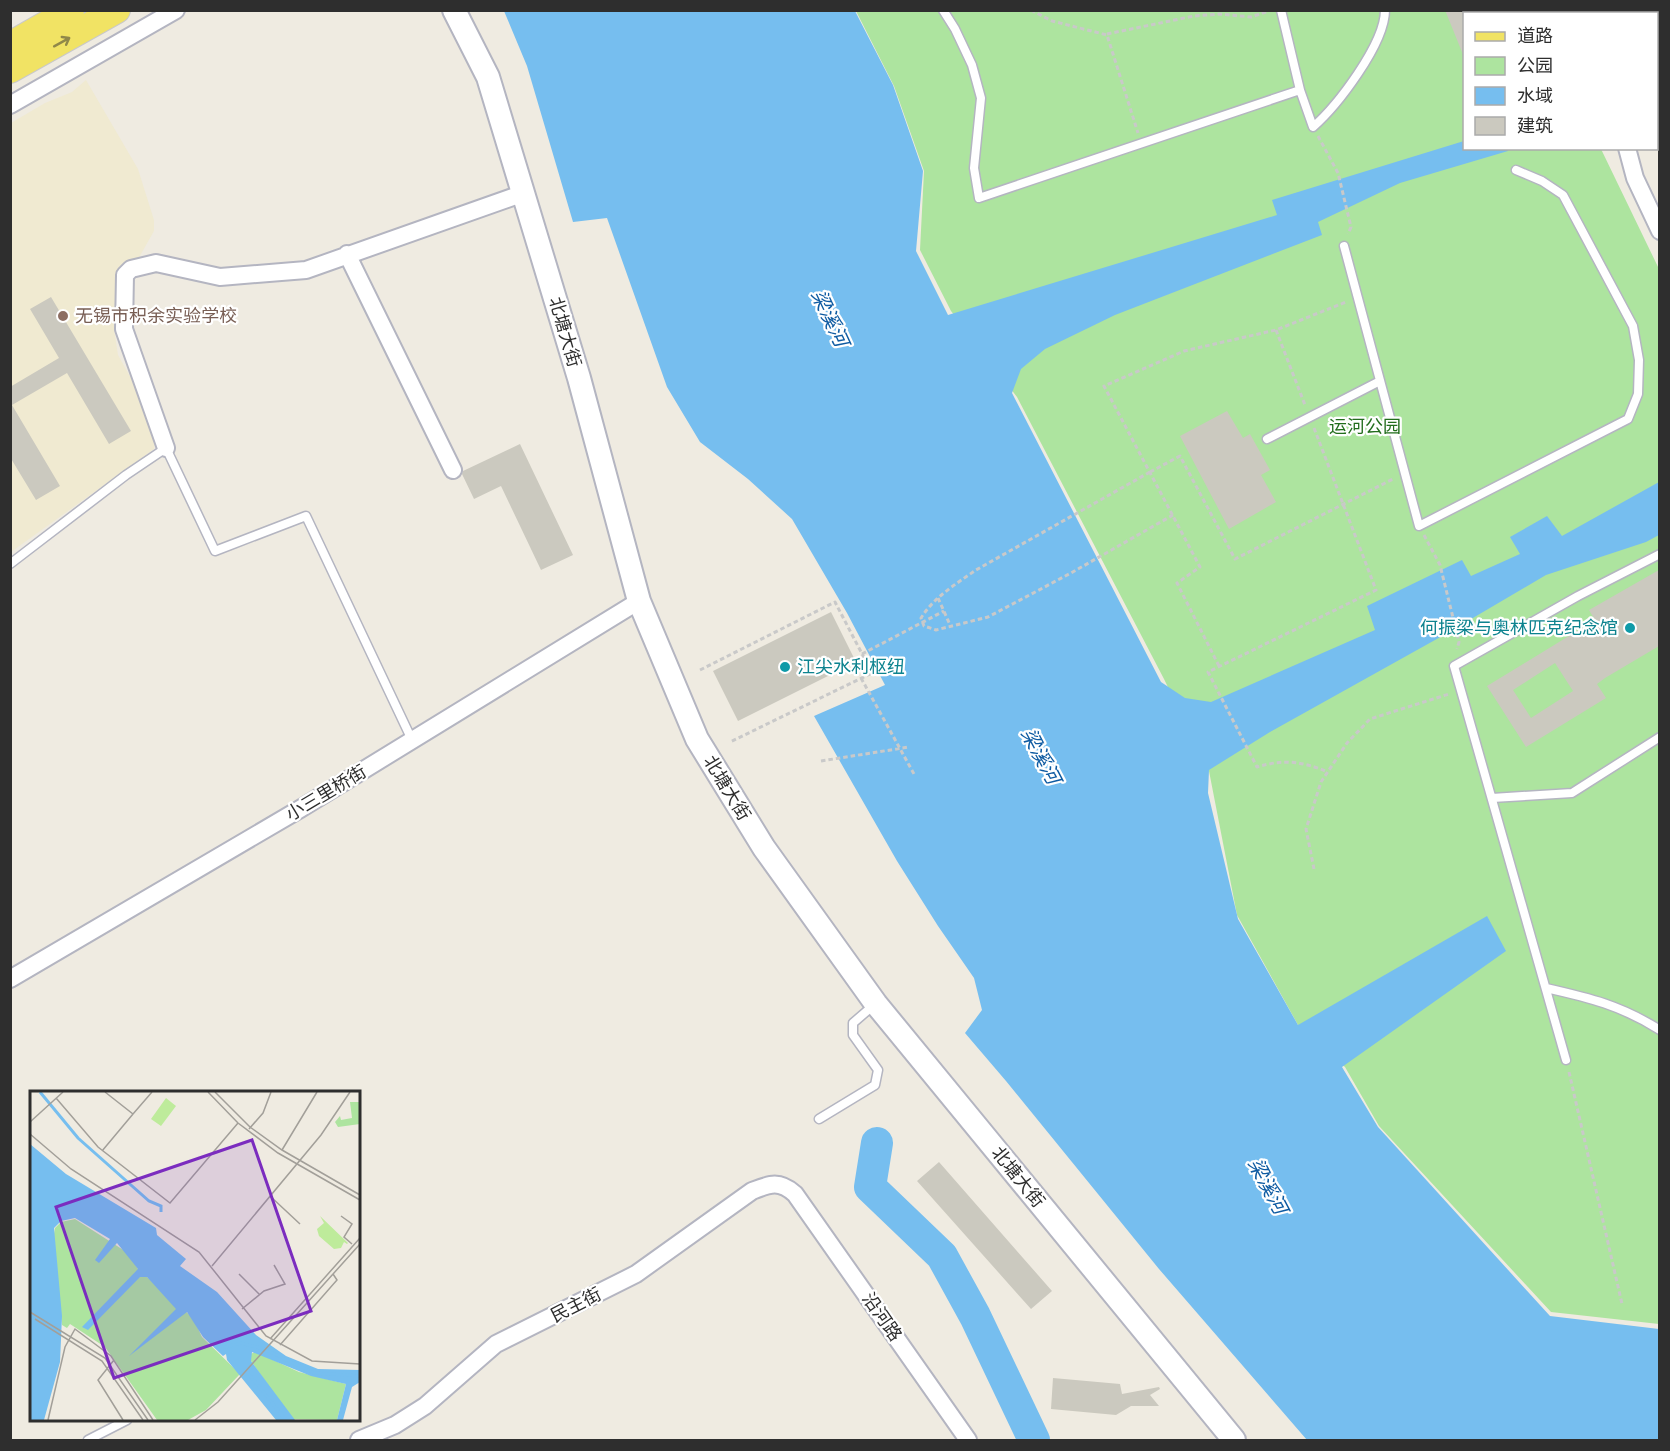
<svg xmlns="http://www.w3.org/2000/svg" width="1670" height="1451" font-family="Overpass,'Noto Sans SC',sans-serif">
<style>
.education{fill:#f0ead1}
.green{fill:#ade49f}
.water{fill:#76beef}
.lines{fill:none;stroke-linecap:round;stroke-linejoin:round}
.river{stroke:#76beef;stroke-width:32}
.building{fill:#cbc9bf;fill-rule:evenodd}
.lane-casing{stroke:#b4b5c1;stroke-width:11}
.street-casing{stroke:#b4b5c1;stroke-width:20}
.secondary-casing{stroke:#b4b5c1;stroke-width:26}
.primary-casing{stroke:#c9c9c9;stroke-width:28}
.path{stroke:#c9c9c9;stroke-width:3;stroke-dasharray:4.5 3;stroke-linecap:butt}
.lane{stroke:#fff;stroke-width:8}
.street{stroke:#fff;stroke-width:16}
.secondary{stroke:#fff;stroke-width:22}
.primary{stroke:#f1e364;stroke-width:26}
.path-bridge{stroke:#c9c9c9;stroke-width:3;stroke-dasharray:4.5 3;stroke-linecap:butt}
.oneway{stroke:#908849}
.education-dot{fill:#8d6e63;stroke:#fff;stroke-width:2}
.culture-dot{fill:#0f9aa8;stroke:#fff;stroke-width:2}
.labels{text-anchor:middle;stroke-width:4.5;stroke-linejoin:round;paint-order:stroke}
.education-label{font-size:18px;fill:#785e54;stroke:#fff;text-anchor:start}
.street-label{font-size:18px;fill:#2e2e2e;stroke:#fff}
.park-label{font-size:18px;fill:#226d1c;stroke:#fff}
.culture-label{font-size:18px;fill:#0d838f;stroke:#fff;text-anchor:end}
.water-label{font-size:20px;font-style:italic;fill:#0e5ba2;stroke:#fff}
.inset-river{fill:none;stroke:#76beef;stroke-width:3}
.inset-road{fill:none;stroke:#a29f99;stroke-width:1.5}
.view{fill:#7b2cbf;fill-opacity:0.15;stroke:#7b2cbf;stroke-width:3}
.inset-edge{fill:none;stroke:#2e2e2e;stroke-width:3}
</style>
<rect width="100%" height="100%" fill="#efebe1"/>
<path class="education" d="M86,80L138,169L154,220V231L137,261L118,303L114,329L118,355L156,423L154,449L11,552V123L45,103L72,92Z"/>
<path class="green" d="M856,11H1560L1561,13L1464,14V148L1601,149L1659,269V1324L1551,1312L1379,1126L1345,1067L1298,1025L1237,915L1209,771L1164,679L1017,397L951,311L920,250L924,171L894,86Z"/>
<path class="water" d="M504,11H855L893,85L923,171L916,251L948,315L1277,215L1272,200L1464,141V148L1507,149L1508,151L1400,183L1318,222L1322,235L1115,315L1045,349L1021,369L1012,393L1161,682L1185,698L1211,702L1375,630L1367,606L1462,560L1471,576L1520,554L1510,537L1547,516L1562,536L1659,482V535L1646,542L1546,575L1444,635L1270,732L1209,770L1208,793L1238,919L1298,1025L1487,916L1506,951L1342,1067L1378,1127L1550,1316L1659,1329V1440H1307L1159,1269L1006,1081L965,1033L982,1010L974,978L938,926L897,861L814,716L885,685L847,613L792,519L748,479L700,442L667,387L607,218L573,222L527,66Z"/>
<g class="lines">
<path class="river" d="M877,1143L870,1187L942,1256L975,1316L1034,1440"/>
</g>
<path class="building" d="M1445,10H1464V57Z
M51,297L131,431L109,444L67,373L12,405L60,486L36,500L10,457V387L59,358L30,309Z
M1227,411L1243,438L1250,434L1270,470L1261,475L1276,502L1229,529L1180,436Z
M520,444L573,555L541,570L501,486L474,499L462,474L463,471Z
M1659,570V646L1605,678L1597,684L1606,698L1526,747L1487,686L1595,620L1589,610ZM1555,663L1573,691L1531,718L1513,690Z
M831,612L856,662L738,721L713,671Z
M939,1162L1052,1291L1031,1309L917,1181Z
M1053,1378L1120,1384L1122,1394L1159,1387L1160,1389L1150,1395L1159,1406H1131L1116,1415L1051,1409Z"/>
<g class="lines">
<defs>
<path id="lane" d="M943,10L955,29L972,65L981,98L974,168L979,198L1300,90L1313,127C1337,106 1385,44 1385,10
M1281,10L1300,90
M1344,246L1419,526L1628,419L1638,394L1639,360L1633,326L1563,195L1542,181L1516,170
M1267,439L1380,381
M10,564L126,475L166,448L215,551L306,516L412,740
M1492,798L1572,793L1660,737
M1546,988C1590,998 1620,1005 1660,1030
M1566,1060L1454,666L1578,596L1660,554
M819,1119L875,1085L878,1070L853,1035V1023L875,1004
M88,1440L127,1420"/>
<path id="street" d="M1589,10V14
M10,105L176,10
M1627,148L1635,178L1660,231
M347,254L453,470
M166,448L124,329L125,275L131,269L156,263L220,277L306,270L524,193
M10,979L300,809L639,601
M359,1440L395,1425L425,1406L496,1344L636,1274L752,1191C770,1184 779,1180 795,1194L968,1440"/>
<path id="secondary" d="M454,10L488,77L579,378L639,601L697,739L764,848L876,1004L1234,1440"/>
<path id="primary" d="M1631,10L1632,14
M10,45L71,10
M10,70L117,10
M1656,101L1660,108"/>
</defs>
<use href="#lane" class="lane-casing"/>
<use href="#street" class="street-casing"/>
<use href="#secondary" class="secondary-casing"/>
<use href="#primary" class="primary-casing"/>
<path class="path" d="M1031,10L1052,21L1107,35L1138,133
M1107,34L1194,16L1220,14L1251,17L1269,11
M1318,136L1338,173L1351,227L1348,234
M1276,330L1305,405
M1314,428L1376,590L1208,672L1257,767C1284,759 1301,761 1328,772
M1150,472L1180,456L1235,559L1393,479
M1424,535L1440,565L1459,642L1457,649
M938,598L951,627
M862,654L944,611
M1219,666L1177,583L1200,567L1104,386L1184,351L1276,330L1346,302
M700,670L835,602L872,673L730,742
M861,678L914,774
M821,761L909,747
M1314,869L1306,829L1321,782L1347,743L1370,719L1449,694
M1569,1072L1622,1304"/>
<use href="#lane" class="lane"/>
<use href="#street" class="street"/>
<use href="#secondary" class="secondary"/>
<use href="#primary" class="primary"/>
<path class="path-bridge" d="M1150,472L976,570C956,584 934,597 921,618L924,626L936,630L988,617L1071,573L1173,515"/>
</g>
<defs><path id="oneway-shaft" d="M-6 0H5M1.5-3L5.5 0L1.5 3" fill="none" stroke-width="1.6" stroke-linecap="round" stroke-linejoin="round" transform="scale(1.5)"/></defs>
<use class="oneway" href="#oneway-shaft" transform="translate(62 42) rotate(-29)"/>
<circle class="education-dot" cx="63" cy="316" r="6"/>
<g class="culture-dot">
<circle cx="1630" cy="628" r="6"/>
<circle cx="785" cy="667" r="6"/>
</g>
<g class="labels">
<g class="education-label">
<text x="75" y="322">无锡市积余实验学校</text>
</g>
<g class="street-label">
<text transform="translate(565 332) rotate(74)" y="6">北塘大街</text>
<text transform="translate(727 788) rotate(59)" y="6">北塘大街</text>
<text transform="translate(326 793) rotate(-31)" y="6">小三里桥街</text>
<text transform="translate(1018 1177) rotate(51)" y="6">北塘大街</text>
<text transform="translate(576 1305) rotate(-27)" y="6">民主街</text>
<text transform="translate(882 1317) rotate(55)" y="6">沿河路</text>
</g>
<g class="park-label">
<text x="1365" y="433">运河公园</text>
</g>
<g class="culture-label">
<text x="1618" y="634">何振梁与奥林匹克纪念馆</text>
<text x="797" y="673" text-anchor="start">江尖水利枢纽</text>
</g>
<g class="water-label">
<text transform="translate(830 318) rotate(65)" y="7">梁溪河</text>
<text transform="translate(1041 756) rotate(62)" y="7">梁溪河</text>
<text transform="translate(1268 1186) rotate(62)" y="7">梁溪河</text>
</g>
</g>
<g transform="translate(30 1091)">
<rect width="330" height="330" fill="#efebe1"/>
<path d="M320,11H330V33L308,36L305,31L310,25L311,29L322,27ZM45,128L98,162L108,178L163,227L172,246L210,283L176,319L158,329H127L75,256L40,233L37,237L32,234L23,148L25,137L31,131ZM226,261L269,281L316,293L307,329L262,328L221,270L220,263Z" fill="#ade49f"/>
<path d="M136,7L146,15L131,35L121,28ZM290,125L318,152L317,153L314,151L311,157L304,158L289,145L287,138L294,132Z" fill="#beeb9b"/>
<path d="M0,53L36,83L126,137L127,144L156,168L150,175L187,201L226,244L256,265L288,278L330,279V291L322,296L313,329H307L316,293L281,285L222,261L221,270L265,329H246L197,269L196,263L193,265L173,246L157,221L99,265L146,218L117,186H110L58,239L52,236L108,178L87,152L69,172L65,169L80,148L45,127L31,130L24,137L32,225L30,271L14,329H0Z" fill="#76beef"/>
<path class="inset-river" d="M10,1L48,47L119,110L131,115V121M192,257L211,252L234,258M238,260L284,282L330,285M217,281L256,329"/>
<path class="inset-road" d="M75,1L103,23L122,1M178,1L208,32L248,62L330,109M185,1L220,36L252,59L330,104M26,7L68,56L140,112L208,32M0,31L33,1M219,38L233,22L241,1M0,43L41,78L169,161L236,245L282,270L330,273M252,59L287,1M72,60L103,23M240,105L270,133M311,125L322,133L314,146L322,153M182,175L291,44L320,1M209,183L230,204M212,218L234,200L255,193L244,174M0,221L75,267L118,329M5,228L72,270L113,329M240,248L330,147M250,254L307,189L303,183M84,269L68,289L93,329M18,329L35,256L45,238L81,265L123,329M165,329L188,311L330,153"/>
<path class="view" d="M222,49L281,220L84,287L26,116Z"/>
<rect width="330" height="330" class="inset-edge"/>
</g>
<rect width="1670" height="1451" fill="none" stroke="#2e2e2e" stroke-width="24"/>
<rect x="1463" y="12" width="195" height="138" fill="#ffffff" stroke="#ababab" stroke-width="1.5"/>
<rect x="1475" y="32" width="30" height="9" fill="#f1e364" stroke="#ababab" stroke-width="1.5"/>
<text x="1517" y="42" font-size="18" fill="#2e2e2e">道路</text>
<rect x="1475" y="57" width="30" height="18" fill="#ade49f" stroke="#ababab" stroke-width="1.5"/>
<text x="1517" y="72" font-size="18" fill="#2e2e2e">公园</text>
<rect x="1475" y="87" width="30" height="18" fill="#76beef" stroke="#ababab" stroke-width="1.5"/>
<text x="1517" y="102" font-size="18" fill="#2e2e2e">水域</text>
<rect x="1475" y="117" width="30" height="18" fill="#cbc9bf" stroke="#ababab" stroke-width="1.5"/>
<text x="1517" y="132" font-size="18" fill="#2e2e2e">建筑</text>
</svg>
